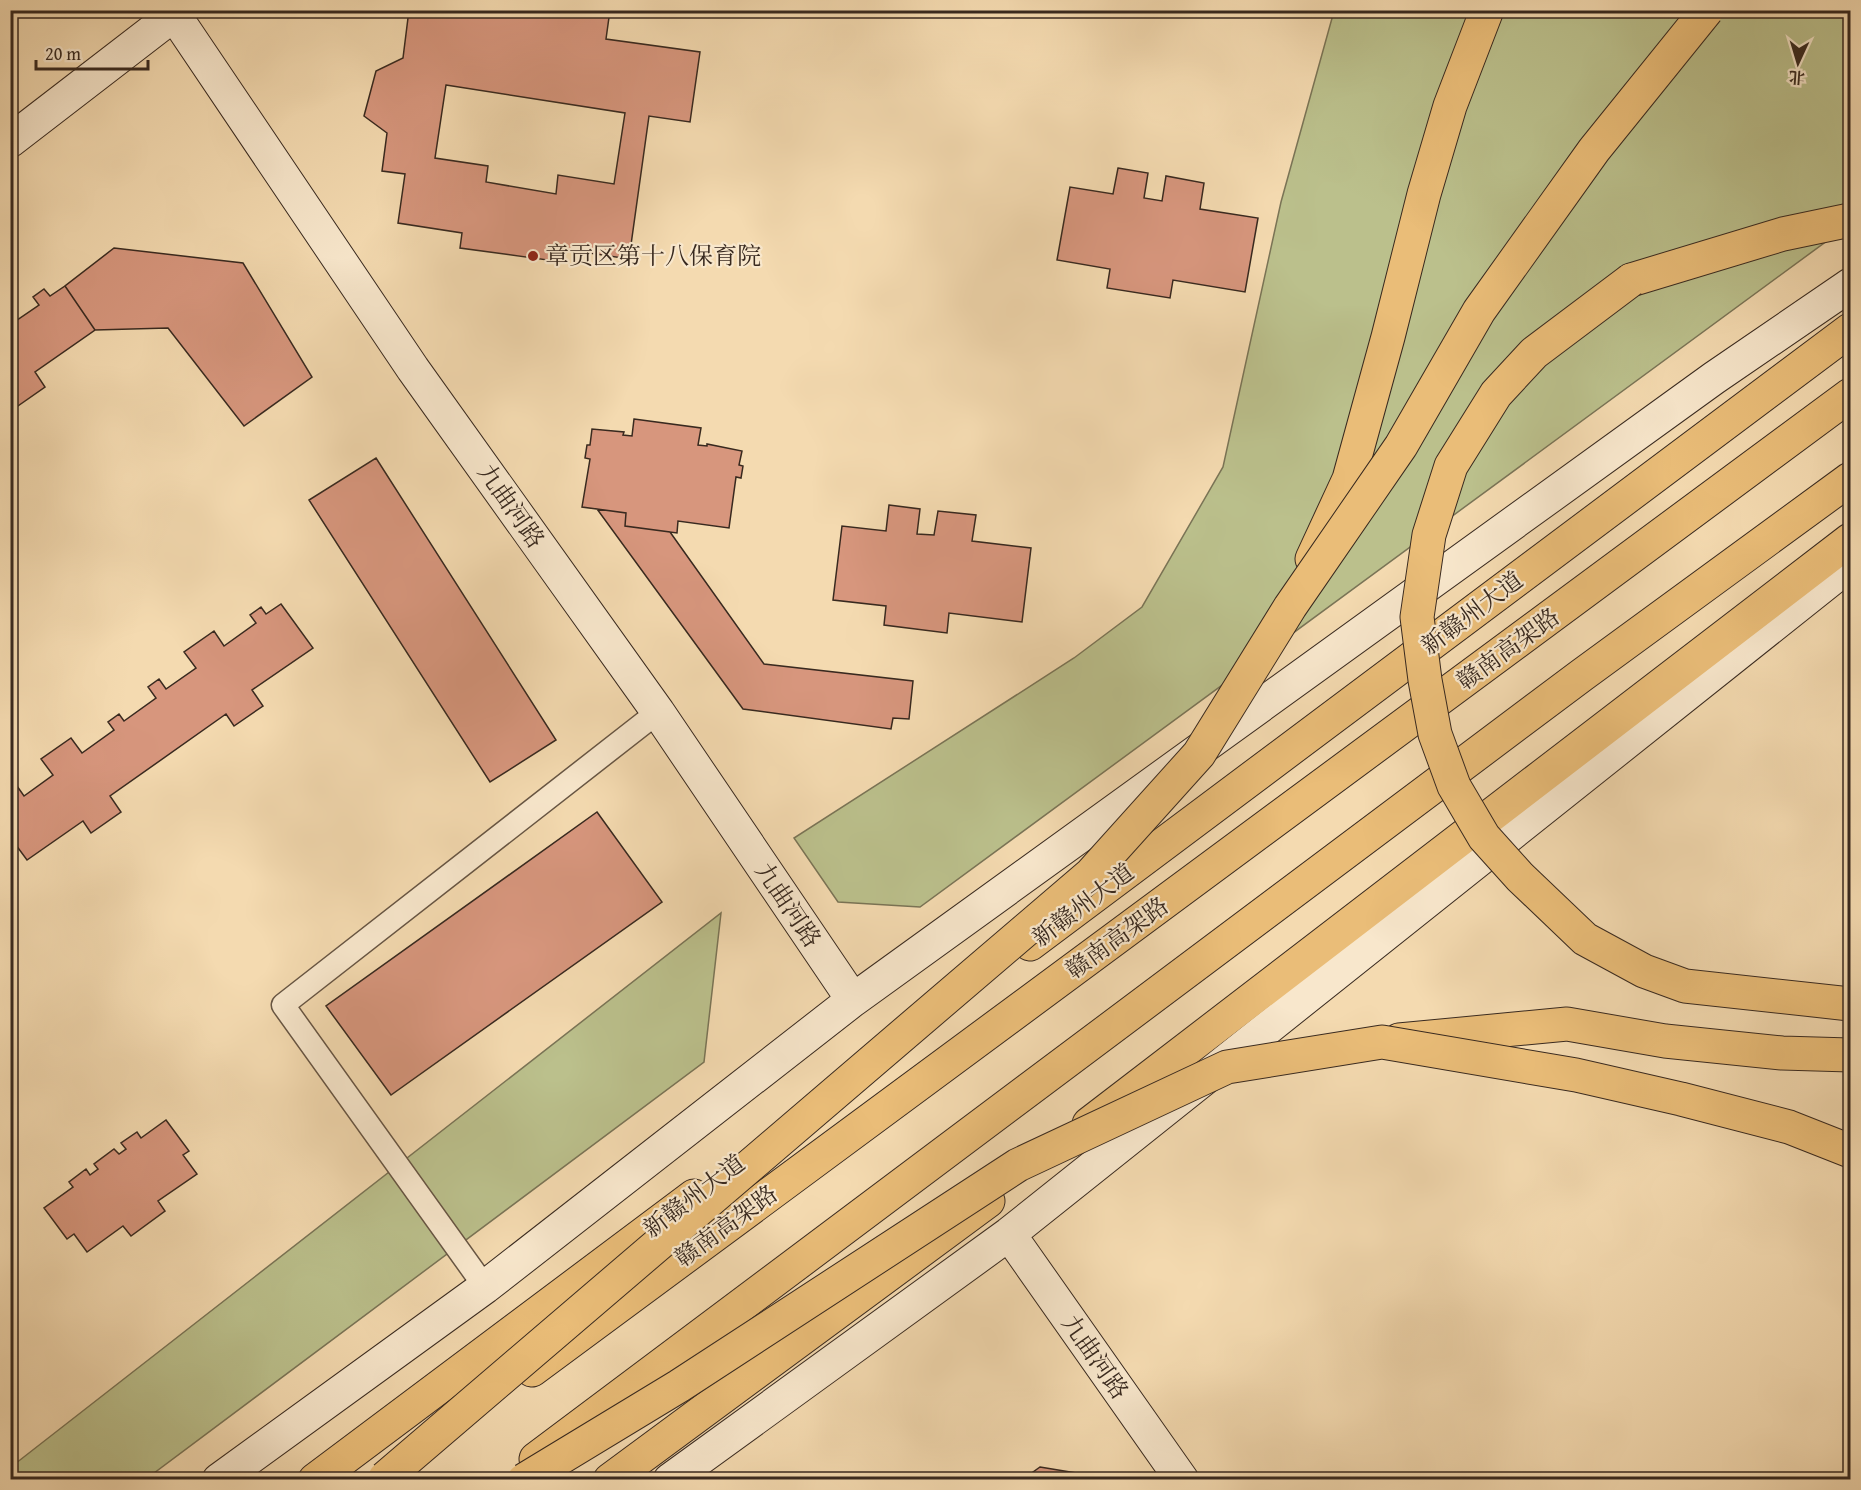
<svg xmlns="http://www.w3.org/2000/svg" width="1861" height="1490" font-family="'Gentium Book Plus','Noto Serif SC',serif">
<style>
.green{fill:#bbc08c;stroke:#7a7456;stroke-width:1.5}
.building{fill:#d7967d;stroke:#38291f;stroke-width:1.5;fill-rule:evenodd}
.lines{fill:none;stroke-linecap:round;stroke-linejoin:round}
.lane-casing{stroke:#675543;stroke-width:25}
.secondary-casing{stroke:#38291f;stroke-width:35}
.primary-casing{stroke:#38291f;stroke-width:35}
.highway-casing{stroke:#38291f;stroke-width:35}
.lane{stroke:#f8e7cc;stroke-width:22}
.secondary{stroke:#f8e7cc;stroke-width:33}
.primary{stroke:#eabd78;stroke-width:33}
.highway{stroke:#eabd78;stroke-width:33}
.highway-bridge-casing{stroke:#38291f;stroke-width:35;stroke-linecap:butt}
.highway-bridge{stroke:#eabd78;stroke-width:33}
.poi-dot{fill:#8f2418;stroke:#f8e7cc;stroke-width:2}
.labels{text-anchor:middle;stroke-width:4.5;stroke-linejoin:round;paint-order:stroke}
.poi-label{font-size:24px;fill:#38291f;stroke:#f8e7cc;text-anchor:start}
.street-label{font-size:24px;fill:#38291f;stroke:#f8e7cc}
</style>
<rect width="100%" height="100%" fill="#f4dab0"/>
<filter id="stains"><feTurbulence type="fractalNoise" baseFrequency=".00333" numOctaves="4"/><feColorMatrix values="0 0 0 0 .2 0 0 0 0 .09 0 0 0 0 .02 0 0 0 .5 -.17"/></filter>
<radialGradient id="worn" r=".72"><stop offset=".6" stop-color="#630" stop-opacity="0"/><stop offset="1" stop-color="#630" stop-opacity=".3"/></radialGradient>
<path class="green" d="M1334,11H1850V224L920,907L838,902L794,838L1074,658L1142,607L1223,467L1281,202Z
M721,913L704,1062L146,1479L11,1480V1467Z"/>
<path class="building" d="M409,10H471L509,16L510,10H610L606,39L700,52L690,122L649,116L629,259L563,249L562,262L460,248L462,233L398,223L405,174L382,171L387,133L364,116L376,71L403,58ZM446,85L625,113L614,184L558,175L556,194L486,182L488,166L435,158Z
M1118,168L1148,173L1144,198L1162,201L1166,176L1204,183L1200,209L1258,218L1245,292L1173,280L1170,298L1107,288L1110,269L1057,260L1070,187L1113,194Z
M114,248L243,263L312,377L244,426L168,328L95,330L65,286Z
M65,286L95,330L35,372L45,387L15,408L10,401V325L39,305L33,297L44,289L50,296Z
M634,419L701,428L698,445L707,446V444L742,451L739,465L743,466L741,478L736,477L729,528L678,521L677,533L625,526L626,513L582,507L590,459L585,458L587,445H590L592,429L624,432L623,435L632,436Z
M376,458L556,740L490,782L309,500Z
M889,505L920,509L917,534L934,535L938,511L976,515L972,541L1031,548L1022,622L949,613L947,633L884,625L886,606L833,600L842,526L886,531Z
M597,509L626,513L625,526L670,532L764,664L913,681L909,719L893,718L891,729L743,709Z
M281,604L313,648L252,690L263,706L234,726L226,714L110,796L121,812L91,833L83,821L27,860L10,837V807L14,804L10,800V790L17,786L24,796L53,775L41,759L71,738L82,753L114,730L108,722L119,714L124,721L156,698L148,687L159,679L166,689L196,668L184,652L214,631L224,646L256,623L250,615L261,607L266,614Z
M597,812L662,902L391,1095L326,1006Z
M166,1120L189,1151L183,1155L197,1174L158,1201L165,1211L131,1236L123,1226L87,1252L74,1234L67,1239L44,1208L73,1187L69,1182L86,1169L90,1175L98,1169L94,1164L114,1149L119,1154L126,1149L121,1143L137,1132L141,1138Z
M1040,1467L1112,1479V1480H1022Z"/>
<g class="lines">
<defs>
<path id="lane" d="M485,1287L283,1005L658,712"/>
<path id="secondary" d="M171,10L413,369L658,712L853,1000
M10,141L180,10
M1009,1234L1182,1480
M219,1480L485,1287L853,1000L1714,378L1850,285
M670,1480L1009,1234L1850,564"/>
<path id="primary" d="M1030,944L1850,330
M1089,1124L1850,540
M315,1480L694,1196
M610,1480L988,1201"/>
<path id="highway" d="M1631,280L1783,234L1850,220
M1312,559L1349,479L1388,337L1424,194L1450,106L1487,10
M1399,1040L1567,1024L1665,1041L1782,1053L1850,1055
M532,1370L1850,395
M536,1459L1582,675L1850,479"/>
</defs>
<use href="#lane" class="lane-casing"/>
<use href="#secondary" class="secondary-casing"/>
<use href="#primary" class="primary-casing"/>
<use href="#highway" class="highway-casing"/>
<use href="#lane" class="lane"/>
<use href="#secondary" class="secondary"/>
<use href="#primary" class="primary"/>
<use href="#highway" class="highway"/>
<defs>
<path id="highway-bridge" d="M1631,280L1534,353L1496,394L1451,466L1429,535L1417,617L1425,680L1435,734L1454,786L1484,837L1520,877L1585,939L1644,971L1685,986L1850,1004
M385,1478L1091,874L1199,754L1290,607L1401,446L1479,311L1594,150L1707,10
M524,1480L679,1386L1018,1165L1227,1067L1382,1042L1576,1075L1681,1099L1789,1127L1850,1151"/>
</defs>
<use href="#highway-bridge" class="highway-bridge-casing"/>
<use href="#highway-bridge" class="highway-bridge"/>
</g>
<circle class="poi-dot" cx="533" cy="256" r="6"/>
<g class="labels">
<g class="poi-label">
<text x="545" y="264">章贡区第十八保育院</text>
</g>
<g class="street-label">
<text transform="translate(511 506) rotate(55)" y="8">九曲河路</text>
<text transform="translate(1472 613) rotate(-37)" y="8">新赣州大道</text>
<text transform="translate(1508 649) rotate(-36)" y="8">赣南高架路</text>
<text transform="translate(788 905) rotate(56)" y="8">九曲河路</text>
<text transform="translate(1083 905) rotate(-37)" y="8">新赣州大道</text>
<text transform="translate(1117 938) rotate(-36)" y="8">赣南高架路</text>
<text transform="translate(694 1196) rotate(-37)" y="8">新赣州大道</text>
<text transform="translate(726 1226) rotate(-36)" y="8">赣南高架路</text>
<text transform="translate(1095 1357) rotate(55)" y="8">九曲河路</text>
</g>
</g>
<rect width="1861" height="1490" fill="none" stroke="#f4dab0" stroke-width="36"/>
<rect x="12" y="12" width="1837" height="1466" fill="none" stroke="#38291f" stroke-width="3"/>
<rect x="18" y="18" width="1825" height="1454" fill="none" stroke="#38291f" stroke-width="1.5"/>
<g transform="translate(1798 63) rotate(184)" stroke="#f8e7cc" stroke-width="4.5" paint-order="stroke">
<path d="M0-4.5L10 22L0 15L-10 22Z" fill="#38291f"/>
<text y="-9" font-size="16" font-weight="bold" text-anchor="middle" fill="#38291f">北</text>
</g>
<path d="M36 60v9h112v-9" fill="none" stroke="#38291f" stroke-width="3"/>
<text x="45" y="60" font-size="18" fill="#38291f" stroke="#f8e7cc" stroke-width="4.5" paint-order="stroke">20 m</text>
<rect width="100%" height="100%" filter="url(#stains)"/>
<rect width="100%" height="100%" fill="url(#worn)"/>
</svg>
